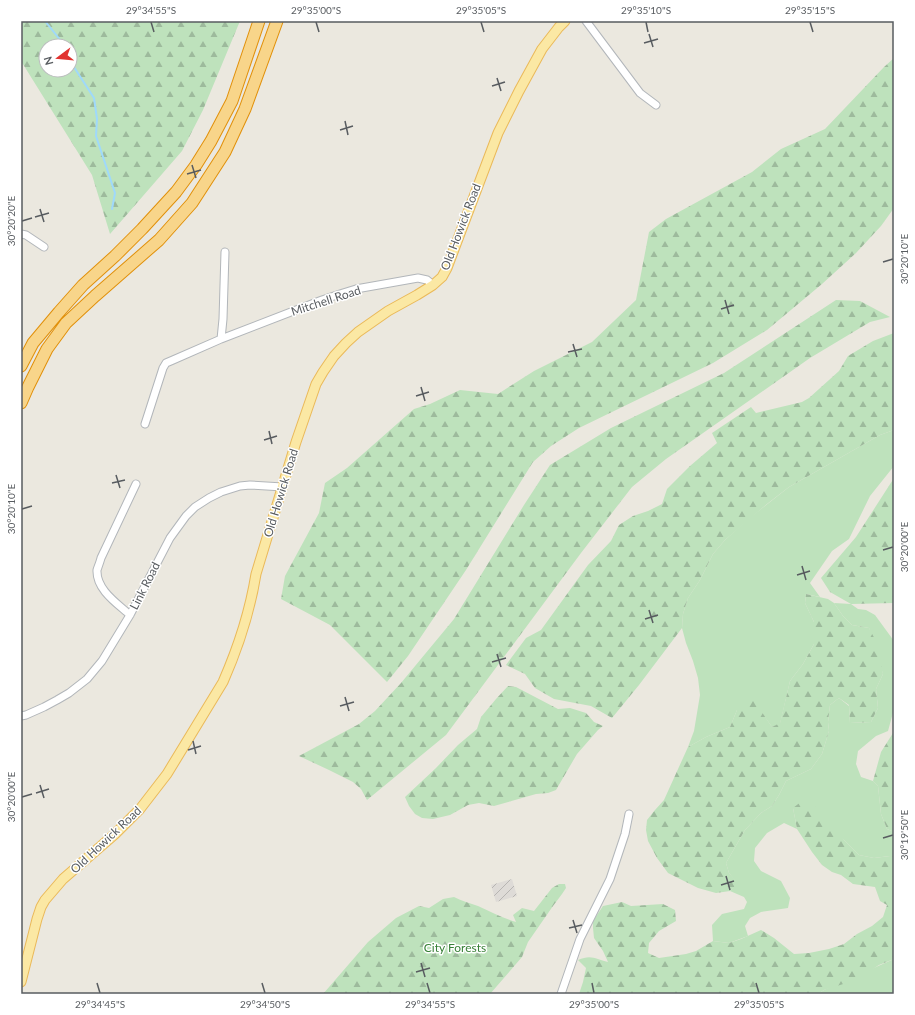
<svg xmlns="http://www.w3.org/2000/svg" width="915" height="1015" font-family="Lato,sans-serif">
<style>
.industrial{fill:url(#industrial-furrows)}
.grass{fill:#bee2bc}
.forest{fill:url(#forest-firs);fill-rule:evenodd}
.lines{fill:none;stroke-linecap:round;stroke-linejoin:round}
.stream{stroke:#9fd9fb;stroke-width:2}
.minor-casing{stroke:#b2b6ba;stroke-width:9}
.major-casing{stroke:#eab959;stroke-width:11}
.highway-casing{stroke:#e1900a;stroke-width:13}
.minor{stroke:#fff;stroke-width:7}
.major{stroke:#fbe8a4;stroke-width:9}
.highway{stroke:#f8d58a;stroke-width:11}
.ticks{fill:none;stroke:#585c60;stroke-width:1.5}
.labels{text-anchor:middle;stroke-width:3;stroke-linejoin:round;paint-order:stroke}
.street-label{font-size:12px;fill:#585c60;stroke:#fff}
.park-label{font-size:12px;fill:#388037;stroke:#fff}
.neatline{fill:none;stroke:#585c60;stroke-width:1.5}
.ticks-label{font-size:10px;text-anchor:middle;fill:#585c60}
</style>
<defs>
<pattern id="industrial-furrows" width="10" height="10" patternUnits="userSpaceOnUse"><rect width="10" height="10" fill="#dedbd7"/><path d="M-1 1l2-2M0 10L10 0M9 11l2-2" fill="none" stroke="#b7b5b2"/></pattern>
<pattern id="forest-firs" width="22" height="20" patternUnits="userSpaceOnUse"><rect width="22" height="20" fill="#bee2bc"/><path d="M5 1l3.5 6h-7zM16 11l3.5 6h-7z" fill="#9dba9c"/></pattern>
</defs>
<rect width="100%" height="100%" fill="#ebe8df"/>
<path class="industrial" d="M512,879L517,896L496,902L491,885Z"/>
<path class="grass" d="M894,430V466L870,496L849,539L832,551L810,583L820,597L806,594L805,603L814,622V644L803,664L790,681L780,724L772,727L762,713L737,710L730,727L706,737L688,747L694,731L700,695L698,678L693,661L686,643L682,628L683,614L688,598L700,580L713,554L725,540L747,520L789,487L880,435Z
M834,603L851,604L858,609L866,610L875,615L894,641V709L888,731L876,736L858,751L856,764L861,777L873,781L878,786L881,814L887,829L894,832V856H890L874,858L859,855L844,840L793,808L797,829L784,823L767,833L755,848L754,861L761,871L781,881L790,898L788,908L761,912L750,918L745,926L748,936L729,943L713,941L712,925L722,914L744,909L747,902L744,897L730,891L737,883L729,873L726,863L745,830L761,813L772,806L779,795L786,781L811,769L822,754L829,731L828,722L830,705L839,698L849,706L850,723L871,722L878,708L876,689L883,674L869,628L852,625L843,616Z
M894,959V994H818L824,990Z"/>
<path class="forest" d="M21,21H240L203,110L182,151L110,234L92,175L21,61ZM46,46H70V70H46Z
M894,58V208L881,226L856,253L822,284L767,330L713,363L579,428L551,446L533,462L466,570L408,656L387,682L330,625L281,599L285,576L319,513L325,483L347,468L414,409L430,404L460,390L498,394L534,371L592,342L636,300L649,232L666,219L752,172L781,149L825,129L884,67Z
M836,300L860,301L890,317L870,322L810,358L666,459L632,487L581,553L446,735L367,800L361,789L353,782L329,770L299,756L359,724L375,711L401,683L454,619L524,505L550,465L611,428L724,373Z
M894,333V430L880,435L789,487L767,504L725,540L713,554L700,580L688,598L683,614L682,628L639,685L612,718L591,706L554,699L535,688L525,674L506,665L526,638L541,630L588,565L611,541L619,525L633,516L648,511L662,504L667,489L690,466L717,443L712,433L751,407L756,413L802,402L809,398L839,371L848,356L873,341Z
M894,478V603L851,604L830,592L821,578L856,537Z
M806,594L828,599L834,603L843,616L852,625L869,628L878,645L883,674L876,689L878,708L871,722L850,723L849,705L839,698L830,705L828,722L829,731L822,754L811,769L786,781L779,795L772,806L761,813L745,830L726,863L729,873L738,883L730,891L716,893L698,888L668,873L657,858L648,841L646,830L647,820L655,810L664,800L688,747L706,737L730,727L737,710L753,699L772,727L780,723L790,681L803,664L814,644V622L805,603Z
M508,686L516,687L558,709L570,708L586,713L594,722L603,726L598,730L577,754L556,790L548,793L536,794L494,806L479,803L468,805L450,815L433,819L422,818L415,814L409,806L405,797L436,768L458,745L477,729L481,717L496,699Z
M894,730V832L887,829L881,814L878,786L873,781L881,752L893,733Z
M802,801L812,803L844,840L859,855L874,858L890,856H894V959L879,965L856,980L824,990L818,994H579L583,982L586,968L578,960C591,954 596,959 608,962L603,951L594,938L593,928V921L603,906L622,902L631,906L663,904L675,910L676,921L659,931L649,943L648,953L659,958L686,954L696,951L713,941L729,943L741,939L761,930L774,938L794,954L809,953L829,949L844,944L857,934L872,926L883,917L887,905L880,901L875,887L853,884L841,875L832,872L822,865L812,852L797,829L793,808Z
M559,884H565L566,888L562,894L553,906L528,942L522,957L490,994H323L368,942L396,918L419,906L429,908L443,899L454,897C462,901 470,903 478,906C491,912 503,918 516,922L513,915L522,908L534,911L552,888Z"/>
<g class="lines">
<path class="stream" d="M45,21L65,46
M70,58L72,64L94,98L97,119L96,136L115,193L112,209"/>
<defs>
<path id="minor" d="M586,21L640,93L656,105
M21,234L26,235L44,247
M221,339L223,319L225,252
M145,424L163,368L166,363L173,360L221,339L322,300L343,293L356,289L418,278L427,280L433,285
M130,615C118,604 96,590 97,570C98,567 100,562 101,558L136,484
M21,716L26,715L44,707L57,700L69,693L87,679L102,661L130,615L170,538L186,516L195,507L209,498L221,492L240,486L250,485L283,487
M561,994L580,939L610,879L625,834L629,814"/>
<path id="major" d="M21,982L37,919L41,907L45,900L63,879L115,834L140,809L167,774L223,682C238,648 250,611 256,574L296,442L316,384L323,372L334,356L346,343L358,332L388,311L417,295L433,285L442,277L447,268L498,133L519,91L542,49L559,27L565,21"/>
<path id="highway" d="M21,366L33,343L59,312L83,285L115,256L142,229L176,192L196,165L211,141L232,101L259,21
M21,403L28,387L47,349L66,323L95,296L159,240L192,203L225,152L245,109L277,21"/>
</defs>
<use href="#minor" class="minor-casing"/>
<use href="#major" class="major-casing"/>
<use href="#highway" class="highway-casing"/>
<use href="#minor" class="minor"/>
<use href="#major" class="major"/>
<use href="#highway" class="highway"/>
</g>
<path class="ticks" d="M151,22L154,32M316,22L319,32M481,22L484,32M646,22L648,32M810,22L813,32M649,34L653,47M644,43L658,39M497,78L501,91M492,86L505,82M345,121L348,135M340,130L353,126M192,165L196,178M187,174L201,170M40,209L44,222M35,217L49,213M22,221L32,218M883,262L893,259M725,300L729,314M721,309L734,305M573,344L577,357M568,352L582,349M421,387L425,401M416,396L429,392M269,431L272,444M264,440L277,436M116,475L120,488M112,483L125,480M22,509L32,506M883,550L893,547M802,566L806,580M797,575L810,571M649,610L653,623M645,619L658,615M497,654L501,667M492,662L506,658M345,697L349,711M340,706L354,702M193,741L196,754M188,750L201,746M40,785L44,798M36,793L49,789M22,797L32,794M883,838L893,835M726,876L730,890M721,885L734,881M573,920L577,933M569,928L582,925M421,963L425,977M416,972L430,968M97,983L100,993M262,983L265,993M427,983L430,993M592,983L594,993M756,983L759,993"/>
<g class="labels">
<g class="street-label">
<text transform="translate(461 227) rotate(-69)" y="4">Old Howick Road</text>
<text transform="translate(326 301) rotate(-18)" y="4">Mitchell Road</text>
<text transform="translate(281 493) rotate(-73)" y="4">Old Howick Road</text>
<text transform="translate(145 586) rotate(-63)" y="4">Link Road</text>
<text transform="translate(106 840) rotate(-43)" y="4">Old Howick Road</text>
</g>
<g class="park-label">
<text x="455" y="952">City Forests</text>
</g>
</g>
<rect width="915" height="1015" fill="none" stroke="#ffffff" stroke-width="44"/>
<g transform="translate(58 58) rotate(254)"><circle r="19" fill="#ffffff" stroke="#bcbebf"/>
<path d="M0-3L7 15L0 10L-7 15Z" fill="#e13330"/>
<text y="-6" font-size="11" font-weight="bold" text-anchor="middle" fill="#585c60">N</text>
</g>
<rect x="22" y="22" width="871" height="971" class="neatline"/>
<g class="ticks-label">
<text x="151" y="14">29°34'55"S</text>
<text x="316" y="14">29°35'00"S</text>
<text x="481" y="14">29°35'05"S</text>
<text x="646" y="14">29°35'10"S</text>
<text x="810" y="14">29°35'15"S</text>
<text transform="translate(11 221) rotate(-90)" y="4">30°20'20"E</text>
<text transform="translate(904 259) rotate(-90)" y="4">30°20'10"E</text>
<text transform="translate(11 509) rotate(-90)" y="4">30°20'10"E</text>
<text transform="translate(904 547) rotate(-90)" y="4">30°20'00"E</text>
<text transform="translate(11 797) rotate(-90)" y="4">30°20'00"E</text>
<text transform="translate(904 835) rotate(-90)" y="4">30°19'50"E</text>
<text x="100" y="1008">29°34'45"S</text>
<text x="265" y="1008">29°34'50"S</text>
<text x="430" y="1008">29°34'55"S</text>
<text x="594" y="1008">29°35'00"S</text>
<text x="759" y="1008">29°35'05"S</text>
</g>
</svg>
